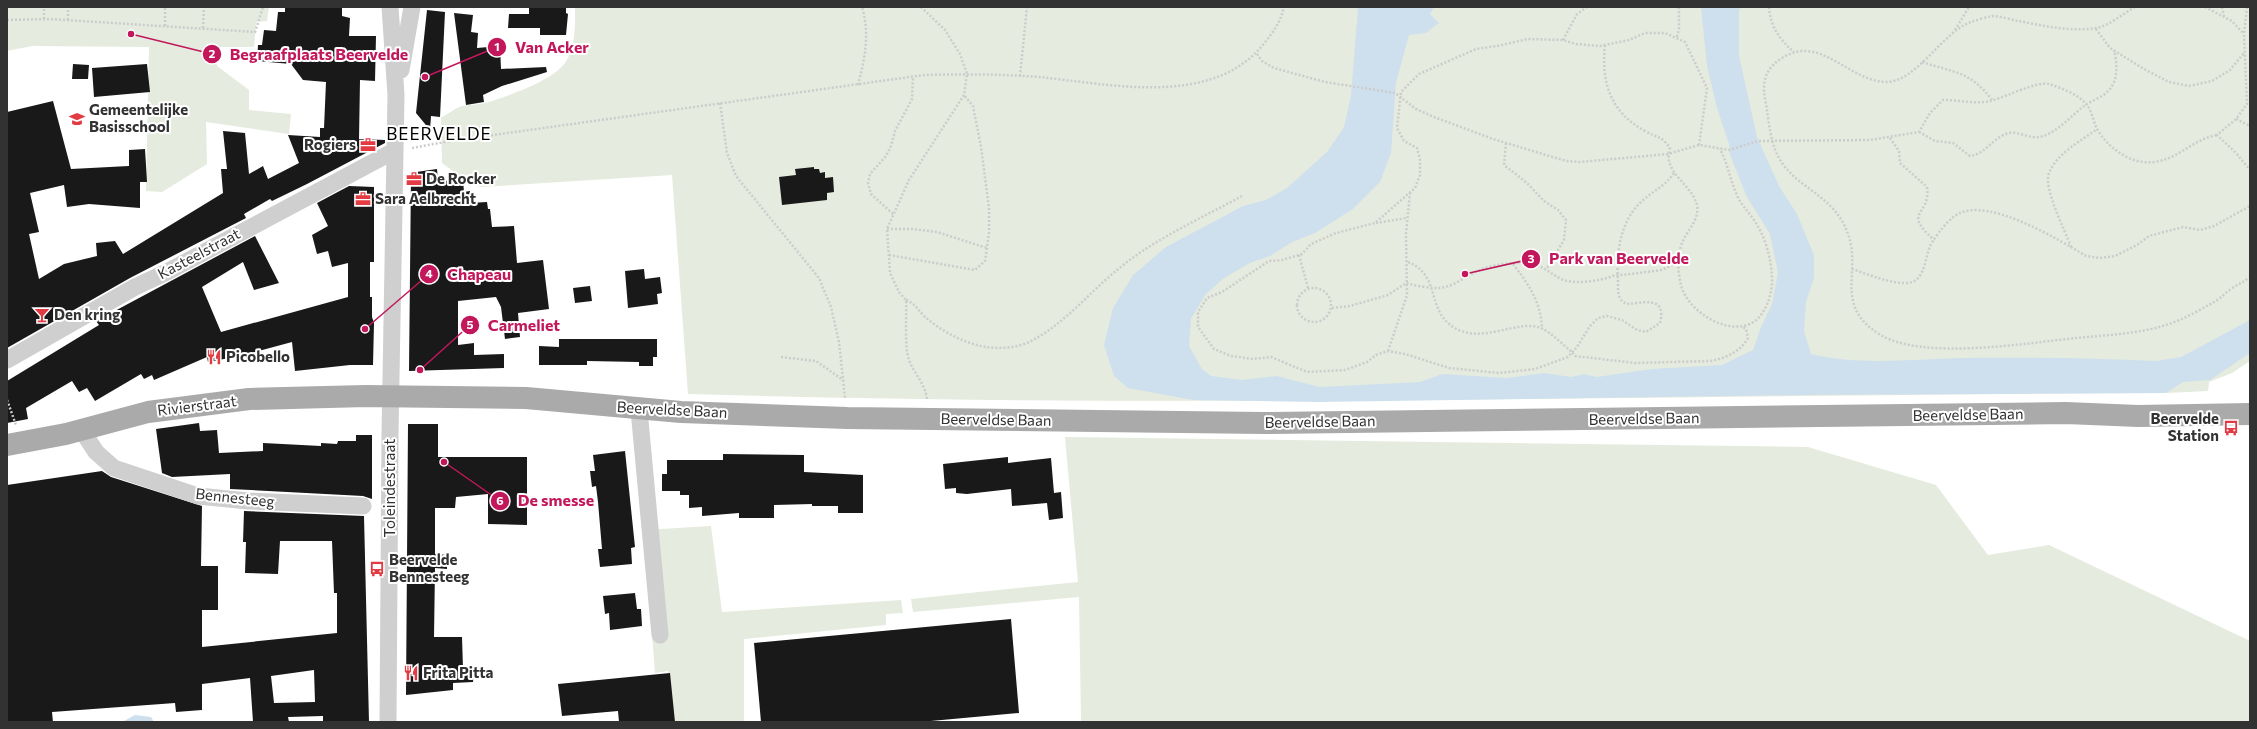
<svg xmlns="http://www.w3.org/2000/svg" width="2257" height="729" font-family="Commissioner,sans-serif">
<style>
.green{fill:#e5ebde}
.water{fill:#cee0ed}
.building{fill:#191919;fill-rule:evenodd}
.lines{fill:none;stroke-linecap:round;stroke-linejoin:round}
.path{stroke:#ccc;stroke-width:2.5;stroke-dasharray:2 2;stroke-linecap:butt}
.minor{stroke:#cfcfcf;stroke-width:17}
.major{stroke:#aaa;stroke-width:22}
.labels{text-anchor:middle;stroke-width:4;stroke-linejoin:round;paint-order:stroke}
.poi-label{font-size:15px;font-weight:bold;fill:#323232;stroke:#fff;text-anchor:start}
.street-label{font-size:15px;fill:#323232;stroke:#fff}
.quarter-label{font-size:17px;letter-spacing:1px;fill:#000;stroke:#fff}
.leader{fill:none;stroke:#c2185b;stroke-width:1.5}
.callout-dot{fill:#c2185b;stroke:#fff;stroke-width:1.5}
.mark-label{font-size:12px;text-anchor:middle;font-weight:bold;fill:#fff}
.callout-label{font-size:16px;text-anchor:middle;font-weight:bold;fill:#c2185b;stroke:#fff;stroke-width:4;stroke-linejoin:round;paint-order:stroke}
</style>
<rect width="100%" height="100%" fill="#fff"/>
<path class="green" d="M7,7H269L267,21L256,22L254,47H215L217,66L249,90V110L291,114L289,134L206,122L207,164L162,192L146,191L149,47L32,46L7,51Z
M575,7H2250V361L2232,373L2209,382L2208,391L2166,393C1673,395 1181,409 688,394L672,175L481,187L471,184L442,163L441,118C447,114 453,110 459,107C468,104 478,105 486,103C508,96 552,81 565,63C576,48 575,25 575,7Z
M1065,437L1808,447L1936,485L1988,555L2049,545L2250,641V722H1081L1079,597L913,612L911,599L1078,582Z
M711,526L722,612L901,600L903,613L886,614V625L744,639V722H674L668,671L655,673L644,530Z"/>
<path class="water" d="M1358,7H1434L1430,14L1439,23L1426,33L1409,35L1396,83L1391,153L1380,182L1353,209L1315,233L1292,242L1270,256L1250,263L1224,278L1205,295L1191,319L1189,346L1202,369L1211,376L1242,380L1277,376L1319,387L1420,382L1442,374L1507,378L1544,373L1571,377L1584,374L1597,377L1652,369L1722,365L1753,350L1761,327L1772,304L1778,273L1770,234L1747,197L1730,155L1729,144L1717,108L1707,66L1701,7H1741L1739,11V56L1757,137L1779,186L1797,214L1814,255V278L1806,302L1804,331L1811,354C1859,366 1913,359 1962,358C2026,357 2092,358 2156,361L2181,357L2250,320V353L2210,380L2183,382L2166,393L1805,395L1318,402L1193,400L1128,388L1114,376L1104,345L1113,308L1133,275L1166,247L1243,206L1266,200L1287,188L1327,152L1344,127L1351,96Z
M135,715L151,717L154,722H122Z"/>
<path class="building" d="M285,7H342V16L350,18L349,36H376L375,81L360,80L359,139L385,140V143L307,184L272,201L270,199L244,214L246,218L130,278L7,348V112L53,101L71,169L129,166V150L145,149L147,182H140V208L89,204L67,207L64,185L30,193L39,232L29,234L39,279L64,264L97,256L96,243L115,241L123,254L223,193L221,169H227L223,131L245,133L249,174L263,166L268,179L299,163L288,135L320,137V128H324L326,82L303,80L291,64L257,61L258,45H262L264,30L276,31L278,12H285Z
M529,7H566V13L568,14L566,35H540V28H508L509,14H529Z
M427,10L445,12L440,117L431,116L430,130L416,113Z
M454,13L473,15L471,32L478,33L477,48L500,46L501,69L546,67L547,72L502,86L483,95L484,102L466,105Z
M73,64L89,65L88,79H72Z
M147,64L150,92L94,97L92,68Z
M814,167V169H819L820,173L825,172V178L833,177L834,192L827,193V200L782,205L779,177L796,175L795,169Z
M437,169L438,181L463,180L464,192L470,191V203L487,202L488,209H490L492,227L514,226L517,263L543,260L549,309L518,313L520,337L505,339L501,307L496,297L458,301V345L474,343V355L504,354V368L409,371L411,176L416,172Z
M349,186L374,187V262H370V297H372V317L374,323L373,365H350L295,371L292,342L240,356L208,362L207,357L154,380L152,375L144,379L141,374L95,401L87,388L79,392L72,381L26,408L28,419L7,423V381L99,325L96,321L255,236L279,283L254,290L243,262L202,287L221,332L348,297V263L332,267L328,251L317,254L312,235L328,226L317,203Z
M644,269L645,279L660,277L662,293L657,294L658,304L628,308L625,271Z
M590,286L592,301L575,303L573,288Z
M559,339H657V357H653V366H639V362L587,361V365H539V346L559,347Z
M199,423L200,431L217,430L219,453L263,451V443L321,446V443L337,444L338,441H356V435H372V499L363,496L230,489V474L172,477L162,473L156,429Z
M408,424H438V457H527V525L488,524V494L456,497L455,508H435V554L447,555V569L435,568L434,637H462L463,669L474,668L473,682L453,683V690L406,695Z
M625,451L635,547L631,548L632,564L600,567L598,549H602L598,502L596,486L592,487L590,471H595L593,455Z
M723,454L804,455V472L863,475V513H838V506H812V504L774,505V518H739V513L702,516V507L689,508V495H680V491H662V474H667V460H723Z
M1008,457V463L1051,458L1054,493L1061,492L1063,518L1049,520L1047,503L1012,506L1011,489L967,494L956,493V488L945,489L943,464Z
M102,471L111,477L202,506L201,566H218V610H202V647L337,633V593H334L332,541H280L278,574L245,573L246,542H243L244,511L364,516L369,722L323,721V716L288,717L289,722H253L250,678L202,684V710L176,712L175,703L52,712L53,722H7V485ZM314,670L315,702L274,703L271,676Z
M635,593L637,609H641L642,626L610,630L609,613L605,614L603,596Z
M1011,619L1019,713L920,722H761L754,643Z
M670,673L675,722H619L618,711L562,716L558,684Z"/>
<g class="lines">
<path class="path" d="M921,7L945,30L960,54L967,74L964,95L909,180L887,229L890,273L899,292L906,300C907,316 904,346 909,360C914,374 926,384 927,400
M1769,7C1770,26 1780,40 1794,52
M2135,7C2124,13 2109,26 2096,28C2071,32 2044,26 2019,21C2011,20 2001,16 1992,16C1986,17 1977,20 1971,22C1942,32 1917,82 1886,82C1847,81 1819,31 1779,60C1763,72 1762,85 1766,104C1769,121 1770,142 1779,158C1796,189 1834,194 1848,234C1862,271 1833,305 1879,334C1921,361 2027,343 2076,338C2106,335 2140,334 2169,324C2184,319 2200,310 2214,302C2220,299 2225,293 2231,289C2238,284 2244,282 2250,277
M2205,7L2232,21L2243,33
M2222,7L2224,16
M2247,7L2244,34L2247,104L2236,119L2217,135L2236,153L2250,170
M44,19V7
M7,20L50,19L255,32L263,7
M68,20V7
M165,26V7
M203,28L204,7
M2096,29L2110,48L2144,69L2169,82L2189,86L2212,81L2230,70L2244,53
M1955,30L1969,7
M1677,37L1679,29V7
M1563,40L1577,14L1587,7
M1605,45C1601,82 1610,112 1645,131C1657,138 1661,135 1670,148C1662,173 1692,184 1697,205C1700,221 1685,232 1681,246C1677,258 1678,273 1681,285C1687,310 1723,333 1747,325C1765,320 1773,293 1772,277C1771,257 1765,236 1754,220C1748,211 1741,205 1737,195C1730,180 1728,164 1720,149
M1257,54L1262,61L1274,68L1325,82L1395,93L1416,109L1434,117L1493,139L1566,161L1580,162L1668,154L1699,145L1729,150L1758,141L1870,140L1919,132L1930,113L1943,100C1961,100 1977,105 1994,100C2007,96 2038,81 2049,84C2061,88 2078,94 2086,104C2092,110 2093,121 2097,129C2108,148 2131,165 2154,162C2179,159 2193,139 2217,135
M1922,62C1955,73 1970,71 1992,100
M1020,76L1027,7
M858,85C865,58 870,34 862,7
M720,103L727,153L736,176L819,278L831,307L839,342L845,398
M2236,119L2250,126
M1919,132L1935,141L1953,143L1970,156C1986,154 1993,137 2009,133C2019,131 2029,139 2039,137C2057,134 2072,114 2087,104C2093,100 2103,97 2108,91C2119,81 2117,63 2114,50
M1890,138L1899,151L1900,163L1927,187C1931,217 1901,210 1934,240
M1506,143L1504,165L1527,183L1544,201L1558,210L1566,220L1564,240L1547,268
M412,148L450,141L924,75C963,74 1000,74 1039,77C1111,84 1215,109 1266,41C1275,30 1281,20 1284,7
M1674,173C1665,186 1653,191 1642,201C1620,221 1616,253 1618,281C1618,291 1617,300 1627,304C1643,303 1667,295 1660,323L1646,332L1637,330L1622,320L1607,316L1598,318L1590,326L1577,347L1568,357L1535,369L1499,373L1449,368L1405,354L1388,351L1376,355L1367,362L1345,370L1307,372L1271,357L1253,359L1231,356L1214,349L1198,327V312L1207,298L1222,292L1269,261L1282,260L1302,254L1311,244L1336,233L1375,223L1415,188L1420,175V159L1417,148L1404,141L1397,128L1401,92L1419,74L1476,49L1497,46L1528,39L1563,40L1576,44L1600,46L1629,40L1645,33H1665L1685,42L1707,88L1699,145
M893,214L871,194L868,183L870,174L886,156L891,146L895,131L912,99L913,77
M1376,223L1407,218
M887,229H912L937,232L987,248
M2071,247C2065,230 2043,188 2049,173C2057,153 2081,141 2097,129
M889,255L975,270L985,261L989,233V208L981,147L973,106L964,95
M1299,255L1308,288
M1408,262C1441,275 1426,309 1453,327C1483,346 1519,317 1543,329C1554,335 1563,345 1572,352L1575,356L1635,363L1711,361C1726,358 1740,352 1748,338L1746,329L1743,327
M1513,264C1529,285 1541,302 1542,329
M1852,269C1865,273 1904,290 1916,280C1927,271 1925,252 1933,241C1938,233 1950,217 1960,213C1991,199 2058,239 2086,256L2100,258L2115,256L2137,245L2149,236L2183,227L2200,230L2214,226L2250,206
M1297 305a17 17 0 1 1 34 0a17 17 0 1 1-34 0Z
M906,300C916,304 917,309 924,316C941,331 963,343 986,347C1000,349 1020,348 1033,340C1065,323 1089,293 1117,270C1154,239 1200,219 1242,196
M1332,308L1350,306L1388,295L1406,283C1416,286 1429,288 1439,288C1454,287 1465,276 1478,271C1490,265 1507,263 1520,263C1540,262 1546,271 1561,279C1574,285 1600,281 1613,276L1662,270L1678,262
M1388,351L1407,295L1406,234L1410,193
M781,357L816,361L843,380
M7,400L16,425"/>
<path class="minor" d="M401,70L412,7
M7,360L135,287L165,273L394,151
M639,410L660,635
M81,429L96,452L114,468L198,496L248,501L363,506
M388,722L390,434L396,95L390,7"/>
<path class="major" d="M7,445L66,434L148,412L249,399L366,396L526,398L681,412L847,418L1264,423L2066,413L2138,416L2250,414"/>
</g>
<defs>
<symbol id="school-bare" viewBox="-9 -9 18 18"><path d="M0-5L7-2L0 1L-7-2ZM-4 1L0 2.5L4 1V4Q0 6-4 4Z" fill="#e23b43" stroke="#fff" stroke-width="2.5" paint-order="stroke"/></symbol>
<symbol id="office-bare" viewBox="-9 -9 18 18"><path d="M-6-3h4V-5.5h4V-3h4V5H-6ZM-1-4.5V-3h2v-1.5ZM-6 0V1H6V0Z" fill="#e23b43" stroke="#fff" stroke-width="2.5" paint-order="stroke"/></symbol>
<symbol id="bar-bare" viewBox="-9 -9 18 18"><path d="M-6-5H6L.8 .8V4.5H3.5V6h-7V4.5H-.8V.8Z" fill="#e23b43" stroke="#fff" stroke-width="2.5" paint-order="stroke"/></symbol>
<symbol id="restaurant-bare" viewBox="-9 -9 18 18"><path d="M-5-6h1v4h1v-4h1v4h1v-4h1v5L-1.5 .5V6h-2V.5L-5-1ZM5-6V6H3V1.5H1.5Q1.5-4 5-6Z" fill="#e23b43" stroke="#fff" stroke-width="2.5" paint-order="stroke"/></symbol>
<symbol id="bus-bare" viewBox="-9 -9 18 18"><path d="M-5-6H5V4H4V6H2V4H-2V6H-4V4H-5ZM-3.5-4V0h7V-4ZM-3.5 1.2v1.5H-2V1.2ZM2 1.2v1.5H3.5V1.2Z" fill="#e23b43" stroke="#fff" stroke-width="2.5" paint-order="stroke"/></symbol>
</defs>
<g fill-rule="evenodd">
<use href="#school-bare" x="66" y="108" width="22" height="22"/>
<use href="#office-bare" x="357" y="134" width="22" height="22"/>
<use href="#office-bare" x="403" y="168" width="22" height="22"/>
<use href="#office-bare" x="352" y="188" width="22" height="22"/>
<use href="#bar-bare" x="31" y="304" width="22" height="22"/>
<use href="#restaurant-bare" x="203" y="346" width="22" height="22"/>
<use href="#bus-bare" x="2220" y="417" width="22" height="22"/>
<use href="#bus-bare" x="366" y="558" width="22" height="22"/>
<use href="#restaurant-bare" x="400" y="662" width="22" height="22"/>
</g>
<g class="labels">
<g class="poi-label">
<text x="89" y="115">Gemeentelijke<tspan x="89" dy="17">Basisschool</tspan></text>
<text x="356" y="150" text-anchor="end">Rogiers</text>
<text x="426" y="184">De Rocker</text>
<text x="375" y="204">Sara Aelbrecht</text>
<text x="54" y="320">Den kring</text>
<text x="226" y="362">Picobello</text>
<text x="2219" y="424" text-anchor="end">Beervelde<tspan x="2219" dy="17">Station</tspan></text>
<text x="389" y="565">Beervelde<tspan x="389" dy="17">Bennesteeg</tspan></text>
<text x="423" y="678">Frita Pitta</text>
</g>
<g class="street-label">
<text transform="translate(199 254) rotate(-28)" y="5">Kasteelstraat</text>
<text transform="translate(197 406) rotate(-7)" y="5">Rivierstraat</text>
<text transform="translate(672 410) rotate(3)" y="5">Beerveldse Baan</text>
<text transform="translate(1968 415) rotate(-1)" y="5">Beerveldse Baan</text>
<text transform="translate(1644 419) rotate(-1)" y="5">Beerveldse Baan</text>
<text transform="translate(996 420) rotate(1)" y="5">Beerveldse Baan</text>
<text transform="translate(1320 422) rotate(-1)" y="5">Beerveldse Baan</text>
<text transform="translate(390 488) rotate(-90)" y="5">Toleindestraat</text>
<text transform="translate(235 498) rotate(6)" y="5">Bennesteeg</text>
</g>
<g class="quarter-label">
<text x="439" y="140">BEERVELDE</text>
</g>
</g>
<path class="leader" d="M425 77L497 47M131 34L212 54M1465 274L1531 259M365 329L429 274M420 370L470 325M444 462L500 501"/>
<g class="callout-dot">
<circle cx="425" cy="77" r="4"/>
<circle cx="131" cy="34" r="4"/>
<circle cx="1465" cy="274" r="4"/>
<circle cx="365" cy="329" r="4"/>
<circle cx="420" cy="370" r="4"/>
<circle cx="444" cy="462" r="4"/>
<circle cx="497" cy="47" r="10"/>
<circle cx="212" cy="54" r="10"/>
<circle cx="1531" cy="259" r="10"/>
<circle cx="429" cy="274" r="10"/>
<circle cx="470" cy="325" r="10"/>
<circle cx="500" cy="501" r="10"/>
</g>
<g class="mark-label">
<text x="497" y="51">1</text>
<text x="212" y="58">2</text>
<text x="1531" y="263">3</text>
<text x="429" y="278">4</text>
<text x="470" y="329">5</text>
<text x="500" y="505">6</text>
</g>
<g class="callout-label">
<text x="552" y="53">Van Acker</text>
<text x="319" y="60">Begraafplaats Beervelde</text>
<text x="1619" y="264">Park van Beervelde</text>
<text x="479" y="280">Chapeau</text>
<text x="524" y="331">Carmeliet</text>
<text x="556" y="506">De smesse</text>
</g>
<rect width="2257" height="729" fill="none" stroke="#323232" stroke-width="16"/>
</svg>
